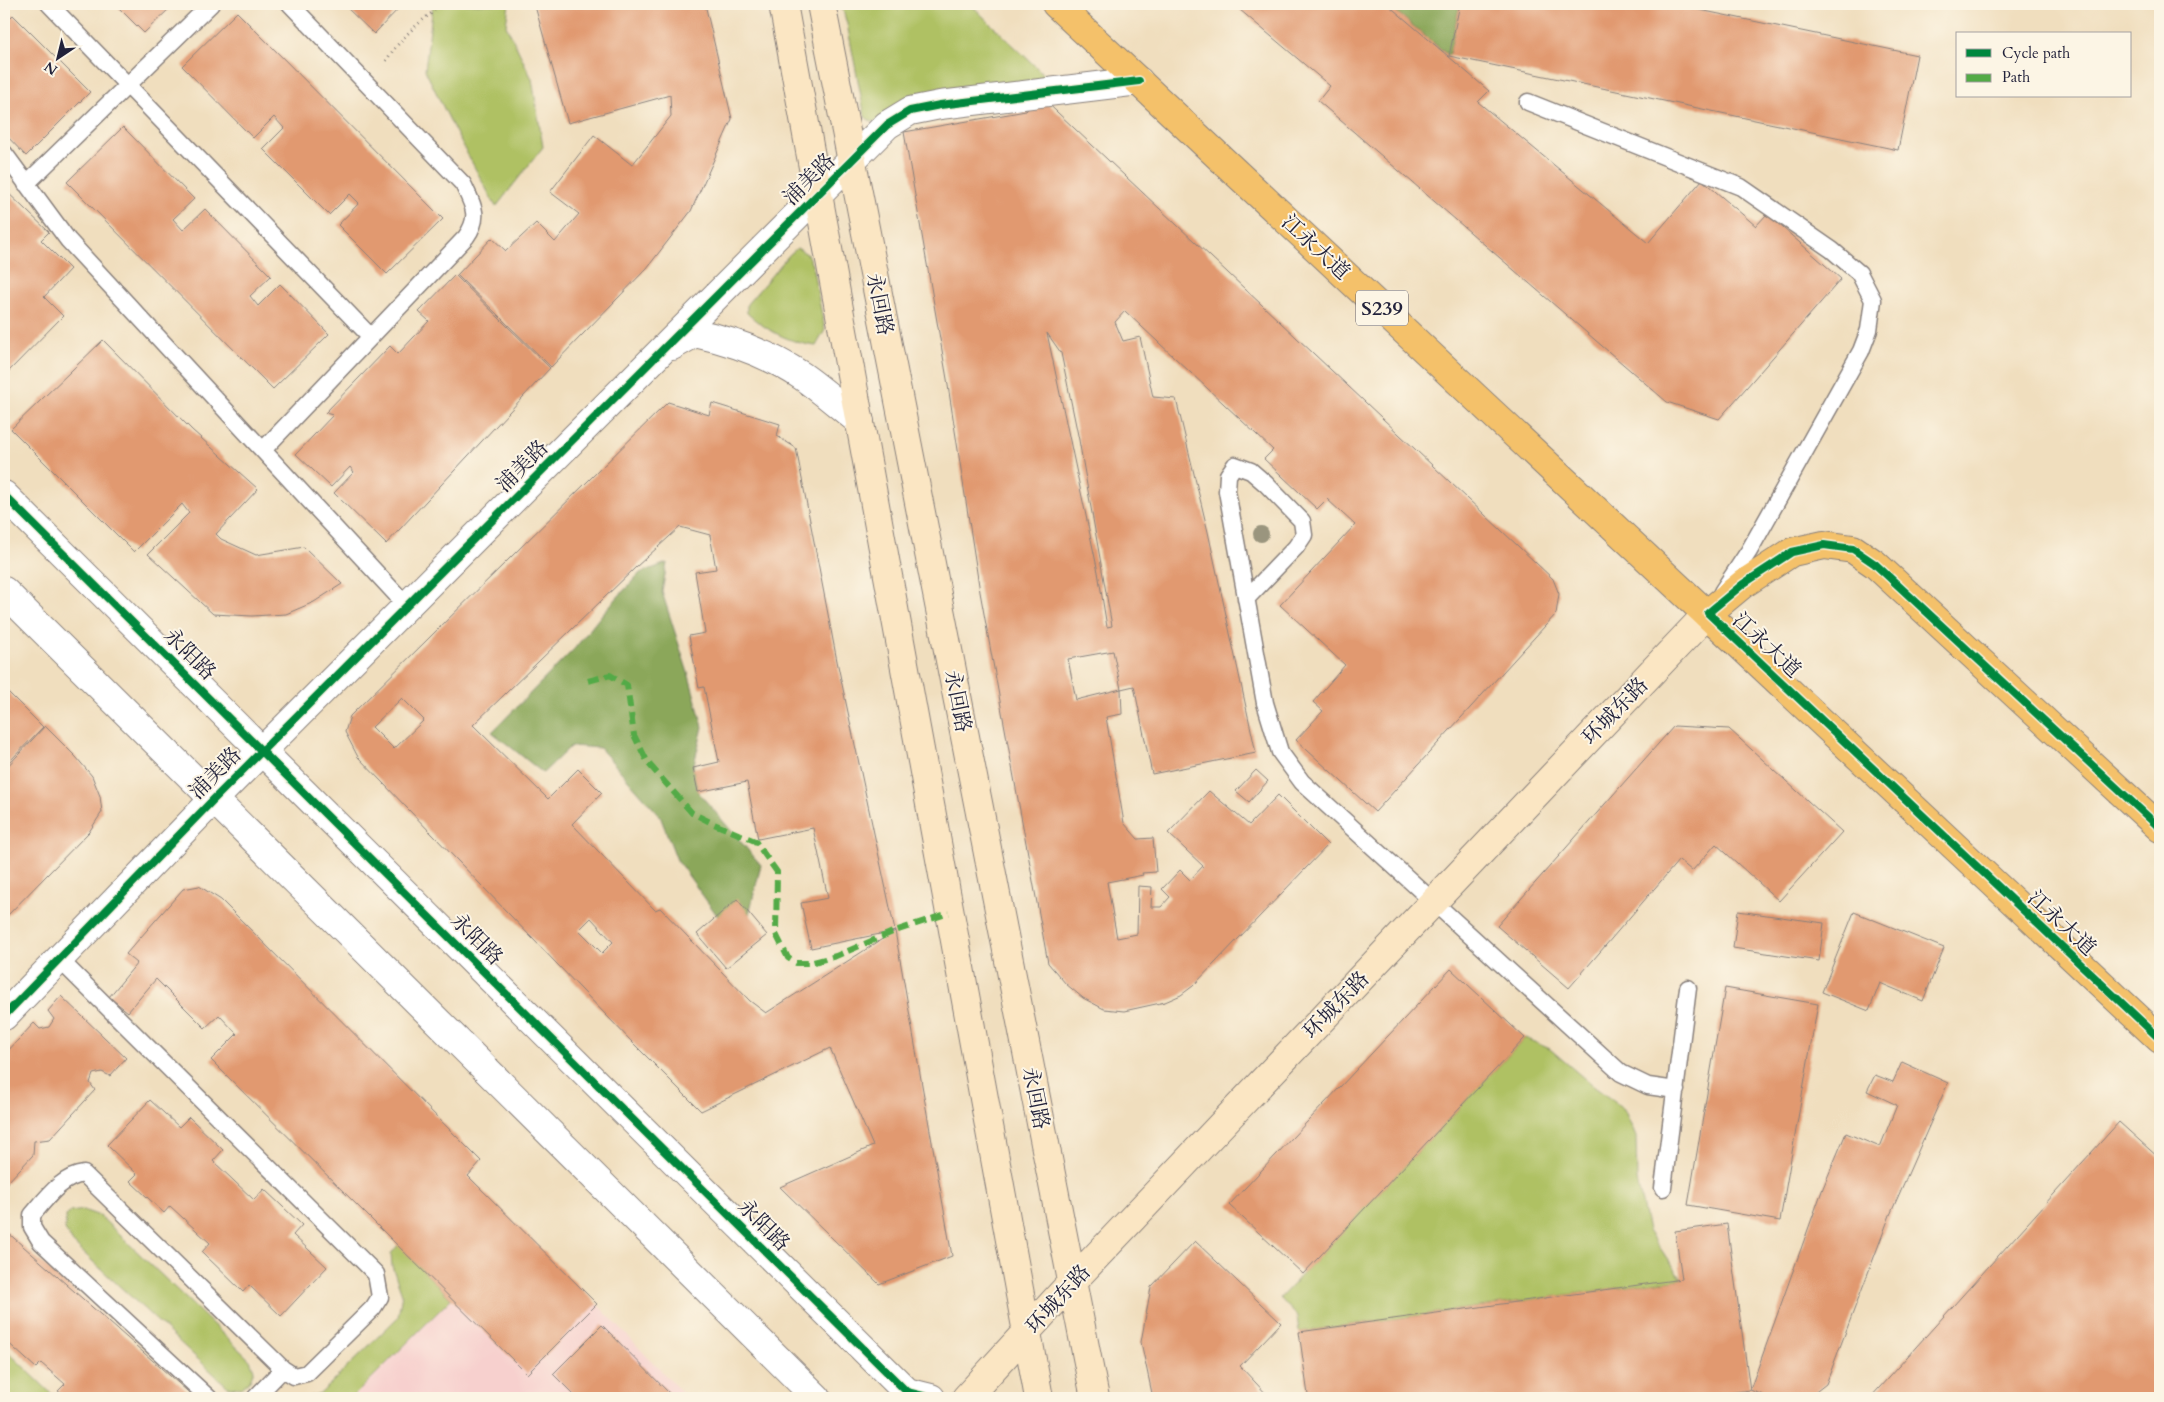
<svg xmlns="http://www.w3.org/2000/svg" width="2164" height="1402" font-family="Cardo,'Noto Serif SC',serif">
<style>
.built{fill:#f7d0ce}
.green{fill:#afc164;stroke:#687250}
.forest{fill:#8ba75a;stroke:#56644a}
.building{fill:#e1996f;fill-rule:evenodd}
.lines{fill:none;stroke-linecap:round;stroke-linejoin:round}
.service-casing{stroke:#89807c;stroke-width:19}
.minor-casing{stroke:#89807c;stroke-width:30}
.secondary-casing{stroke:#89807c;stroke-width:30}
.primary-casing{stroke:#89807c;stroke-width:30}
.path{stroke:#89807c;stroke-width:3;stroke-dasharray:1 4;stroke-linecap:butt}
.service{stroke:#fff;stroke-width:16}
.minor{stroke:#fff;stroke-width:28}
.secondary{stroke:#fbe6c3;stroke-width:28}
.primary{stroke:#f4c16a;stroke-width:28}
.quiet{stroke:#53aa46;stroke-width:6;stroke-dasharray:12 6;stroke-linecap:butt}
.cycleway-casing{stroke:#fcf5e5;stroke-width:11}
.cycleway{stroke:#00873e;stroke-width:8}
.tree{fill:#9a957e}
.labels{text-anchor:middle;stroke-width:4;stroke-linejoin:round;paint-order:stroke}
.shield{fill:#fcf5e5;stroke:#63616e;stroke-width:1}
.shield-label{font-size:20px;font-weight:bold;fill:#22223b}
.street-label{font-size:21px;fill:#22223b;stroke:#fcf5e5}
</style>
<rect width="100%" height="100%" fill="#fcf5e5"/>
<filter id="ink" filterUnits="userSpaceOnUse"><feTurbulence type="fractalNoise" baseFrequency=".02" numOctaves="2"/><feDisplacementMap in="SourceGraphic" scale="10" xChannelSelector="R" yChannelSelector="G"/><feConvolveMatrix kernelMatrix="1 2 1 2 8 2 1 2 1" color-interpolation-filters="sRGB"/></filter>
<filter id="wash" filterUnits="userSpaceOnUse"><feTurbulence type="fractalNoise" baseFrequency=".0096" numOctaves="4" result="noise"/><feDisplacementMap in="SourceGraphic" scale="20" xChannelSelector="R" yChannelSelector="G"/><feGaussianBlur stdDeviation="1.12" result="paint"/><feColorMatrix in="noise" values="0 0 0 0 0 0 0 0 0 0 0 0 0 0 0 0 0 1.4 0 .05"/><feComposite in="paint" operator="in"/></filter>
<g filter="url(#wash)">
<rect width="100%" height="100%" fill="#f0debe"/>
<path class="built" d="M451,1299L527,1374L597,1304L687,1398H352Z"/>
<path class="green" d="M433,4H509L506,25L532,79L543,147L496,207L456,133L425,70Z
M841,4H970L1055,85L872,122L865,117L847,24Z
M797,248L807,254L812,265L825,330L816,346C791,343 765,330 747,313V304L789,255Z
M1525,1038L1550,1049L1592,1085L1624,1109L1636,1137L1637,1180L1648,1231L1682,1279L1299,1332L1297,1316L1280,1298Z
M83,1210L100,1216L250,1360L254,1370L250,1380L241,1388L228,1387L73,1243L65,1230L66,1216L71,1212Z
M398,1245L451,1299L352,1398H304L321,1393L398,1317L402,1294L392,1266L391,1254Z
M4,1348L56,1398H4Z"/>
<path class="forest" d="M1387,4H1460L1449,56Z
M667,563L662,592L689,676L703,727L693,768L698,792L761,865L748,918H719L677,860L660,816L600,748L571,746L543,773L492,732L575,648L603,613L640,573Z"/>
<g id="blocks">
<path class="building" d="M115,4H174L144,33Z
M343,4H403L374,34Z
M542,4H705L732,119L691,211L647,268L551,367L457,275L492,238L506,251L536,223L555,242L579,214L550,192L594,135L632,165L671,116L670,95L568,123L535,6Z
M1233,4H1387L1489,91L1478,102L1648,243L1702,180L1756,226L1767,214L1841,279L1719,419L1667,402L1318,101L1330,86Z
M1460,4H1671L1917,55L1898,150L1449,56Z
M237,12L443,219L387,274L338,225L359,203L350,194L329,215L263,149L284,128L274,117L253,138L182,66Z
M13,15L90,92L26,156L4,133V24Z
M1040,96L1553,579L1559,594L1556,614L1375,812L1296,740L1323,711L1313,702L1345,665L1280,605L1355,525L1327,499L1317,509L1264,459L1273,450L1125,311L1115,322L1123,341L1140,337L1153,397L1176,399L1208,532L1256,753L1152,774L1134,686L1121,689L1113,651L1068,659L1076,700L1121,689L1122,714L1106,717L1124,823L1138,839L1153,838L1156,872L1142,873L1143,875L1107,882L1117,938L1137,934L1138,886L1152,887L1151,907H1161L1170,897L1162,889L1180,870L1190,880L1203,866L1168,833L1209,791L1249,825L1278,795L1328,845L1193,986L1181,995L1165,1002L1124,1011L1104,1009L1083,998L1066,984L1048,963L980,592L947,379L904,132L1026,111ZM1047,333L1061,353L1079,440L1112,626L1107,627L1098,572Z
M123,127L194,199L173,219L183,230L205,209L271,276L250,296L258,306L280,284L329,334L273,389L67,182Z
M4,189L49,232L41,240L70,269L44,297L63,316L4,376Z
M455,275L550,368L386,544L334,493L354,472L350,467L331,487L296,454L333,415L325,413L390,346L398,354L429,321L419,312Z
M103,340L192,430L258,489L216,534L221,539L256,555L304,547L342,584L314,602L286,614L252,616L213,614L148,554L189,513L182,504L134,552L11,429Z
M668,402L709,415L712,403L780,424L777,436L796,448L837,661L895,931L811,948L801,903L828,898L813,828L758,839L747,782L698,792L693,768L719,762L704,687L699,688L689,636L705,633L695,572L716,569L710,535L680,527L636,567L473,725L548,799L578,769L602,793L572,824L655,910L660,908L750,1001L766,1013L895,931L952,1256L879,1284L780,1187L873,1146L830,1048L701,1111L632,1042L358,757L345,732L350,716ZM402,698L424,720L394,749L372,727ZM591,918L613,942L602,953L579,930Z
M4,688L43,727L4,767Z
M45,726L76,757L92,776L100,796L102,812L89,832L4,919V770Z
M1674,726L1729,729L1842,832L1779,901L1716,844L1692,871L1679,860L1569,988L1497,926Z
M1256,770L1268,781L1249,802L1236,791Z
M199,886L221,900L481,1161L468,1176L597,1304L527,1374L211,1060L237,1034L219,1015L205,1028L156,979L128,1012L109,997L137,963L126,954L183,889Z
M737,899L767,935L726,968L697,934Z
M1738,911L1824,923L1819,961L1733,948Z
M1854,912L1944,948L1923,1001L1880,983L1869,1011L1822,992Z
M1451,969L1525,1038L1303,1274L1229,1205Z
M1725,988L1818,1004L1780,1221L1688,1205Z
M61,996L126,1058L110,1076L102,1072L93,1074L90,1083L95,1090L50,1139L34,1141L33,1155L7,1183H4V1055L34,1023L40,1029L49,1027L54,1019L48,1011Z
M1902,1062L1948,1083L1890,1215L1826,1384L1808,1398H1771L1750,1390L1692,1398H1292L1308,1395L1299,1332L1682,1279L1675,1231L1727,1224L1750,1390L1823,1188L1846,1133L1880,1147L1897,1105L1867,1091L1875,1075L1893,1082Z
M150,1100L179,1127L189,1117L223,1150L213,1161L254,1200L264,1189L302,1225L293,1235L327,1267L281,1316L249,1285L243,1292L202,1252L210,1243L170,1206L164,1213L130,1181L137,1174L107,1145Z
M2119,1122L2160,1159V1398H1870Z
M6,1231L195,1398H67L58,1391L65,1384L41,1363L36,1368L4,1339V1234Z
M1195,1241L1281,1323L1240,1366L1270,1398H1153L1141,1342L1151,1287Z
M602,1325L674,1398H577L553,1374Z"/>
</g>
</g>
<g filter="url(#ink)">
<use href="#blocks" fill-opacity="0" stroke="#89807c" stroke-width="1"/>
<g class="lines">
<defs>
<path id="service" d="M49,4L371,337
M1528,102L1741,187L1832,250L1859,273L1873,300L1869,330L1861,351L1749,551L1722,592
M4,153L68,240L407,606
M26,184L211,4
M263,450L466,237C481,216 473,205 463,184L290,4
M1246,599L1296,547L1304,535L1302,521L1266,484L1251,471L1235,465L1228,475L1227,491L1265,703L1280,752L1302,782L1621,1073L1648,1086L1676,1090
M59,959L376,1274L380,1297L373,1308L307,1373L294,1376L283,1369L84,1174C62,1176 46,1199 32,1215V1227L41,1242L209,1398
M1663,1188L1688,988
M255,1398L283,1369"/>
<path id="minor" d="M672,346L695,333C733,341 769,354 802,376C822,390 841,407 860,422
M4,495L907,1392L931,1398
M4,591L817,1398
M4,1016L213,800L887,125L910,111L940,105L1139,81"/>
<path id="secondary" d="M783,4L1039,1398
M821,4L1095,1398
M966,1398L1072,1282L1708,613"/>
<path id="primary" d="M1056,4L2160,1039
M1708,613L1743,584L1792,552L1824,545L1853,549L1875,564L2160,828"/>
</defs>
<use href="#service" class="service-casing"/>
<use href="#minor" class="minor-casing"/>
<use href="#secondary" class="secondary-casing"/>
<use href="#primary" class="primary-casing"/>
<path class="path" d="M386,61C401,37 421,20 444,4"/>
<use href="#service" class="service"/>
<use href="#minor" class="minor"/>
<use href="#secondary" class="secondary"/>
<use href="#primary" class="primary"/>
<path class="quiet" d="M588,681L610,675L627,685L634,735L648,763L692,813L714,824L755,841L777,872L776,934L788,958L796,963H810L836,956L895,931L949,913"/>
<defs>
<path id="cycleway" d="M4,495L907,1392L931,1398
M2160,828L1875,564L1853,549L1824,545L1792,552L1743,584L1708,613L2160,1039
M4,1016L213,800L887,125L910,111L940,105L1139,81"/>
</defs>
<use href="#cycleway" class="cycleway-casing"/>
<use href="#cycleway" class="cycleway"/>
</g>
<circle class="tree" cx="1261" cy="534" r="8"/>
</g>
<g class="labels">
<rect class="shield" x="1356" y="290.5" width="52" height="35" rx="4"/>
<g class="shield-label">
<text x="1382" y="315">S239</text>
</g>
<g class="street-label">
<text transform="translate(809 179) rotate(-45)" y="7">浦美路</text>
<text transform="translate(1316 247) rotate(43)" y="7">江永大道</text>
<text transform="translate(880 304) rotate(79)" y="7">永回路</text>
<text transform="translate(522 466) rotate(-45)" y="7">浦美路</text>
<text transform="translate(1767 645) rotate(43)" y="7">江永大道</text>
<text transform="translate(190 654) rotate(45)" y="7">永阳路</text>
<text transform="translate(958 701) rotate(79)" y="7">永回路</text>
<text transform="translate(1615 711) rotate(-46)" y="7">环城东路</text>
<text transform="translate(215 773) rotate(-45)" y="7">浦美路</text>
<text transform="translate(2062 923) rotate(43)" y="7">江永大道</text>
<text transform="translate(477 939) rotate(45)" y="7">永阳路</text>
<text transform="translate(1336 1005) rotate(-46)" y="7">环城东路</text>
<text transform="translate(1036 1098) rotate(79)" y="7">永回路</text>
<text transform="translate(764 1225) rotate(45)" y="7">永阳路</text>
<text transform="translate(1058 1299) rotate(-48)" y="7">环城东路</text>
</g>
</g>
<rect width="2164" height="1402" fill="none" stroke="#fcf5e5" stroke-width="20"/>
<rect x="1956" y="32" width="175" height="65" fill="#fcf5e5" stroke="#a5a1a1"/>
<rect x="1966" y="49" width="25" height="8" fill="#00873e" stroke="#a5a1a1"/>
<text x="2002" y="58" font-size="15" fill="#22223b">Cycle path</text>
<rect x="1966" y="74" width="25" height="8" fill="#53aa46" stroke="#a5a1a1"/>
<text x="2002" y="82" font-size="15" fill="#22223b">Path</text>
<g transform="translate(58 58) rotate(215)" stroke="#fcf5e5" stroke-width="4" paint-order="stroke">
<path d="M0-4L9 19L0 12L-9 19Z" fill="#22223b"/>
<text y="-8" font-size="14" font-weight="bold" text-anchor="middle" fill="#22223b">N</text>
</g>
</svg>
